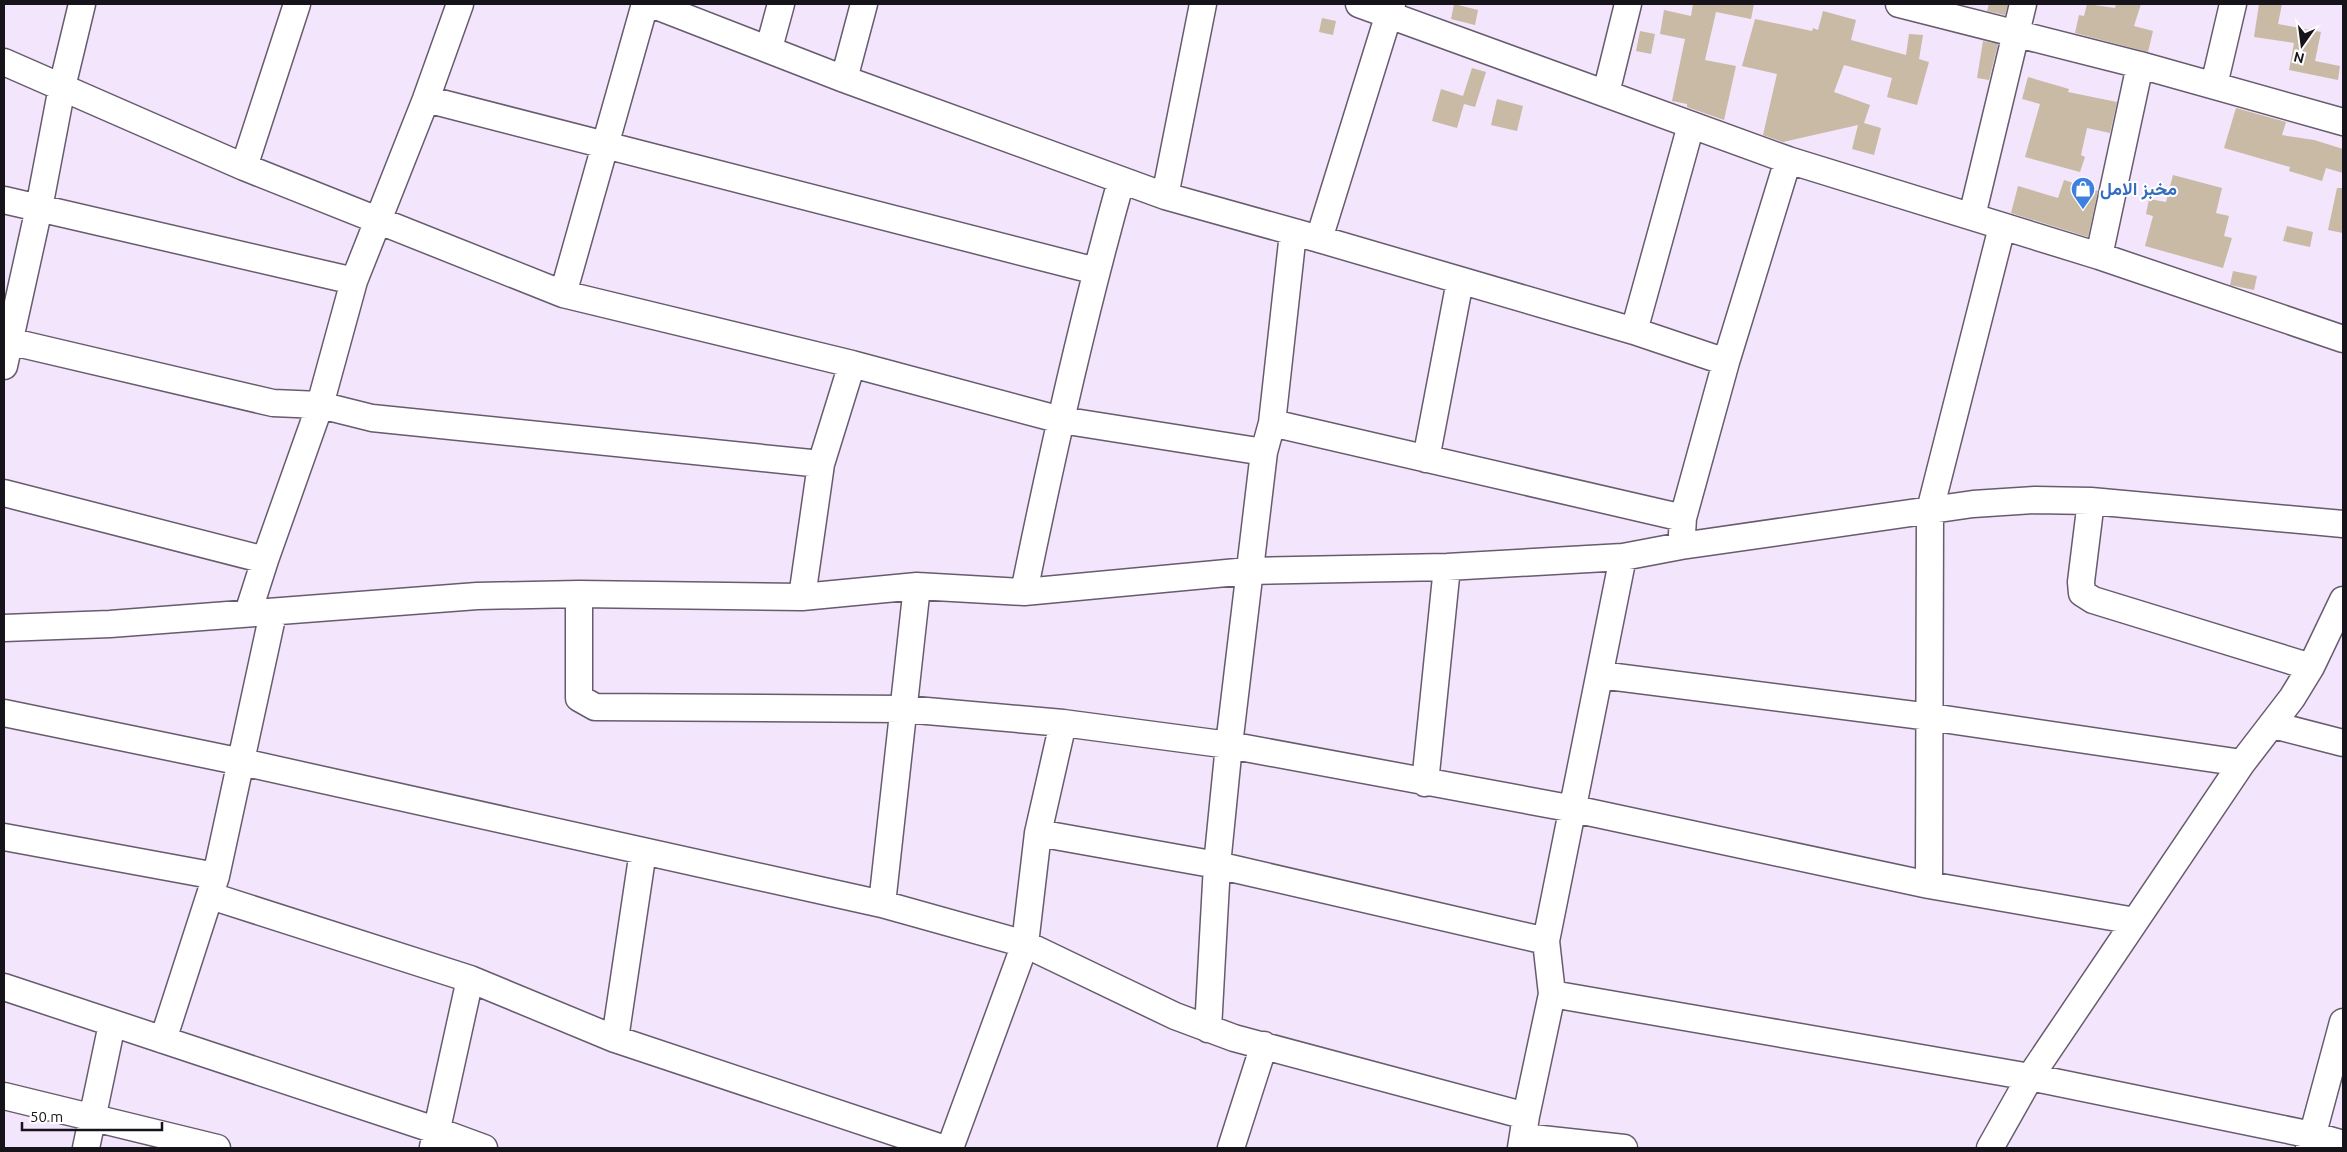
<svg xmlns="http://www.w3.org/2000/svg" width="2347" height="1152" font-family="Ubuntu,Vazirmatn,sans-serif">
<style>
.building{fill:#c8baa5}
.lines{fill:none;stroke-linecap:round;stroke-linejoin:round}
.minor-casing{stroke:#675b6e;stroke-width:29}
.minor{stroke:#fff;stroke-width:26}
.labels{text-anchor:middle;stroke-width:4;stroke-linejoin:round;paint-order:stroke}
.shop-label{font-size:18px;font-weight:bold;fill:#366cbe;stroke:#fff;text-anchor:start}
</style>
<rect width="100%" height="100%" fill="#f3e5fb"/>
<path class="building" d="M1454,4L1478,10L1475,25L1451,19Z
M1693,4H1754L1751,19L1716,12L1705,60L1736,66L1724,120L1687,107V104L1672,101L1685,39L1660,34L1664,10L1691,16Z
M1989,4H2008L2005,15L1987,11Z
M2087,4L2115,8L2116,4H2141L2134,26L2153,31L2148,52L2075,33L2079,15L2084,16Z
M2259,4H2282L2278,24L2321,32L2315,61L2340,66L2338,80L2289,70L2294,43L2254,37Z
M1823,11L1856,20L1851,40L1906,55L1909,34L1923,35L1919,59L1929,62L1917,105L1887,97L1892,78L1844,65L1834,92L1870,105L1864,123L1881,128L1874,155L1852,149L1858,125L1783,142L1763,135L1777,74L1742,66L1755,19L1812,31L1813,28L1818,30Z
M1322,18L1336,21L1333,35L1319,32Z
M1640,31L1655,34L1651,54L1636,51Z
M1983,41L1998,44L1989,80L1977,78Z
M1472,68L1486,72L1475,107L1464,104L1457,128L1432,121L1441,89L1463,96Z
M2028,77L2069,89L2068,92L2117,102L2110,133L2087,128L2081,155L2085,157L2080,172L2025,157L2040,104L2022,99Z
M1497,99L1523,106L1517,131L1491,125Z
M2236,108L2286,122L2282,135L2314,140L2343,149V173L2326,168L2322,181L2289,171L2290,167L2224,148Z
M2173,175L2222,188L2216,213L2229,216L2224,236L2232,238L2223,268L2145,246L2153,216L2146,214L2149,199L2166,202Z
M2064,180L2098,191L2088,237L2011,213L2018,186L2058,198Z
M2337,188H2343V233L2328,230Z
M2287,226L2313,232L2310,247L2283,241Z
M2233,271L2257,276L2254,290L2230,285Z"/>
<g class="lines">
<defs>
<path id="minor" d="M651,4L844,79L1165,196L1319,239L1634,331L1726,362
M1359,4L1788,160L2099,256L2343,339
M1899,4L2140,65L2343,122
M769,48L781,4
M4,62L244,167L563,294L852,364L1061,420L1264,452
M844,79L864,4
M2214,85L2233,4
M1606,93L1628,4
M426,99L1096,271
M244,167L297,4
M1165,196L1203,4
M4,200L354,281
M1972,216L2023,4
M1319,239L1392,4
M2099,256L2140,65
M563,294L645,4
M1634,331L1691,125
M4,340L273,403L320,405L372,418L821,464
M4,366L39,208L62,87L82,4
M1272,423L1683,518
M1426,459L1460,281
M4,493L265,560
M2091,501L2081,582L2082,593L2093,600L2311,667
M1682,534L1683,518L1726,362L1788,160
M1024,592C1052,454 1083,317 1121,181
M579,594V698L595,707L904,709L1063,723L1229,745L1574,809L1929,885L2135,921
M802,597L821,464L852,364
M248,613L265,560L320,405L354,281L426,99L460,4
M4,628L110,624L477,596L579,594L802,597L917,586L1024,592L1248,571L1447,567L1623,557L1681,546L1973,504L2035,500L2091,501L2343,524
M1600,675L1930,717L2242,763
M4,713L242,762L882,904L1025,944L1175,1016L1234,1038L1526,1116
M2273,725L2343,743
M1425,783L1447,567
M1038,833L1217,865L1546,941
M4,837L216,876
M1929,885L1930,510L2002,227
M211,896L470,979L615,1039L942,1148
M882,904L917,586
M4,987L435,1130L484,1148
M1552,994L2030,1077L2312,1135L2343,1144
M1208,1029L1217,865L1229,745L1264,452L1272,423L1293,233
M615,1039L643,851
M163,1040L216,876L273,613
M4,1096L217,1148
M1523,1137L1624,1148
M433,1147L470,979
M86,1148L112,1024
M950,1148L1025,944L1038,833L1063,723
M1231,1148L1264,1045
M1521,1148L1526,1116L1552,994L1546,941L1623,557
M1990,1148L2030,1077L2242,763L2292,698L2311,667L2343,600
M2309,1148L2343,1022"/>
</defs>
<use href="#minor" class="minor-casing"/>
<use href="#minor" class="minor"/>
</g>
<defs>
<symbol id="shop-pin" viewBox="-11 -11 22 30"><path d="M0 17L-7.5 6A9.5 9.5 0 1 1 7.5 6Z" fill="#3f7fe0" stroke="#fff"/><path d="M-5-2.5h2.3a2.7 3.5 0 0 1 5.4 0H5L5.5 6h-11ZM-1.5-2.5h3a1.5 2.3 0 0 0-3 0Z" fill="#fff"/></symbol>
</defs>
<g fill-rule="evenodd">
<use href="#shop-pin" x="2069" y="175" width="28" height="38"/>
</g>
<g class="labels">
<g class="shop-label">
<text x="2100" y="195">مخبز الامل</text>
</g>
</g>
<rect width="2347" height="1152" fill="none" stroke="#17131a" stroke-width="10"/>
<g transform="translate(2302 45) rotate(194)" stroke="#ffffff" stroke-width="4" paint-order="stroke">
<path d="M0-4L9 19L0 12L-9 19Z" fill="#17131a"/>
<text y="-8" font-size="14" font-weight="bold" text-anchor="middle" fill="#17131a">N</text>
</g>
<path d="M22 1122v8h140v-8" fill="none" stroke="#17131a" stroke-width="2.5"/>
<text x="30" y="1122" font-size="15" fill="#17131a" stroke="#ffffff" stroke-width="4" paint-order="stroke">50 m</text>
</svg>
